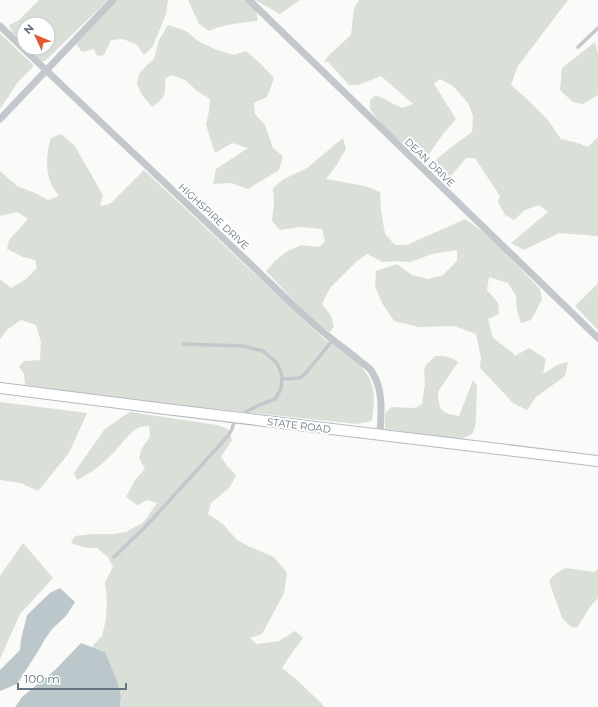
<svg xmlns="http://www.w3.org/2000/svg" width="598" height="707" font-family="Montserrat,sans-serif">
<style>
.green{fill:#dadfd7}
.water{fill:#bbc7cb}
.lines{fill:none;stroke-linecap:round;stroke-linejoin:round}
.secondary-casing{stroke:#b3babf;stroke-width:12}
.lane{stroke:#c3c8cc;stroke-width:3.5}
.street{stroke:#c3c8cc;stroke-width:7}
.secondary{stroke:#fff;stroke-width:10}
.labels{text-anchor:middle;stroke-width:4;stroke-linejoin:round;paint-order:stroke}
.street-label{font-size:10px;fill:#657683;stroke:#fff}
</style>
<rect width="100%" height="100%" fill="#fafaf8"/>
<path class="green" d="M39,0H108L45,61H41L27,48H48V24H24V45L12,32L9,25L19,20Z
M117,0H168L166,14L153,46L144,55L136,44L123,39L111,40L104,55L97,56L94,49L82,52L76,44Z
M188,0H245C252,6 259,11 257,21C240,23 225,24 209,31L199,24Z
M255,0H300L280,14Z
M359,0H568L518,66L511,85L528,100L547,119L561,139L578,143L588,147L598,137V237L597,236L559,233L524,250L511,243L548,212L539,205L525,210L514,220L505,215L498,202L500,196L475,158H466L450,177L441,176L433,168L437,159L454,145L472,132L473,116L468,103L453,86L440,79L434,84L456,119L443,134L424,161L382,126L370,109V100L376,95L402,108L413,104L381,76L358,85H349L328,62H324L328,56L351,35L354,8Z
M168,25L186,31L198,41L217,50L234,55L246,51L261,64L274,78L267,97L254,103L255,114L265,125L273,148L283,156L279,170L248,189L231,183L213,184L216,169L248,148L232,143L215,153L206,125L209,111L210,99L197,91L185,80L171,75L165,79C166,95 165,98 152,107L142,95L137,84L139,74L147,65L154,59L159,40Z
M0,33L34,66L18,82L0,109Z
M595,42L598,54V95L583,104L573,102L560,90L562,68Z
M61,134L74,145L99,188L103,196L100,206L110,204L144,170L324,339C342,351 370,366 373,390C375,400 373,411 372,421L357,424L159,403L25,385L24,374L19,367L24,361L40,360L41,342L36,325L21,320L8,329L0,339V277V279L11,288L25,280L37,268L35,260L23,257L7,249L9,240L28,219L17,212L0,216V171L17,186L35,193L48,200L59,196C57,193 54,189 52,186C45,171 46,153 51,138Z
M343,138L346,149L336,166L326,179L365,186L380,192L381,210L385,234L395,245H407L465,219L489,236L540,289L542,300L531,320L521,323L517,310L516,296L508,283L489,277L487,290L498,303L499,314L488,319L493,338L513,353L515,356L529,348L546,359L543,374L559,364L568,362L565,376L536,397L527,410L513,403L480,368L481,358L476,334L454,326L419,327L394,321L382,303L375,286L376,271L397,264L412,275L429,279L443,275L457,261V250L432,254L410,262L396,261L383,262L367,254L357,261L330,288L322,304L331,316L334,326L330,332L315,323L266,271L274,262L286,252L301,245L319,247L325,241L322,229L301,227L280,230L272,221L274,202L273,188L284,179L307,168Z
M598,283V330L575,306Z
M435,356C444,356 450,356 458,362L438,392C439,410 440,413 459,416L473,380L477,386L476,417L475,427L472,434L459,440L408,433L401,431L385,429V414L391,407L415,408L422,404L425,384L424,370L426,365Z
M0,402L87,413L69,453L38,491L21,483L0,480Z
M130,412L217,425L228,429L232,440L221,457L227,466L236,475L230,487L211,503L208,514L223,524L237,540L248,546L274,557L287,573L284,593L262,634L250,638L257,644L279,641L295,631L303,638L289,657L282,668L296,679L325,707H120L121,696L105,652L92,647L102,636L106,619L107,601L105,582L113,567L108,557L97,548H86L71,543L75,536L92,534H113L126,532L144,522L157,503L148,500L137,505L126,497L135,480L145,469L139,458L142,448L150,437L149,426C147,426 143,426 140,427C133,429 121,444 116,450C105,462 92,473 77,480L74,473L104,430L119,419Z
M23,543L53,578L20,614L0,659V576Z
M566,568L594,572L598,569V598L590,607L577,628L570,626L562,618L549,581L555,574Z"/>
<path class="water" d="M60,588L75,602L66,616L52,629L45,639L37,653L17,684L0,691V670L20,650L21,639L27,615L50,593Z
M81,643L105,652L117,681L121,696L120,707H15L22,697L55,670Z"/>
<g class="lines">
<defs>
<path id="secondary" d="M0,388L166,409L598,461"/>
</defs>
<use href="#secondary" class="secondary-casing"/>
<path class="lane" d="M578,47L598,28
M183,344L243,346L263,351L277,363L282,376L281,389L275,399L257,406L240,415
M282,379L299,378L303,376L310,368L333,340
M114,557L148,524L228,436L232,429L235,419"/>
<path class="street" d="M249,0L598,338
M0,26C97,120 197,212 294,306C305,316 316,327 328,336C339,345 351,353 361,362C365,365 370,368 372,372C384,390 381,415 380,435
M0,119L113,0"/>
<use href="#secondary" class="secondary"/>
</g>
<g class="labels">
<g class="street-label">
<text transform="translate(430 162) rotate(44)" y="4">DEAN DRIVE</text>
<text transform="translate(214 216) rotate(43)" y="4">HIGHSPIRE DRIVE</text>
<text transform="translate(299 425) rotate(7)" y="4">STATE ROAD</text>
</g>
</g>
<g transform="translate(36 36) rotate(314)"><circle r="19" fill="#ffffff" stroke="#c1c8cd"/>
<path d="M0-3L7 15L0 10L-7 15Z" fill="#e4572e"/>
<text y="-6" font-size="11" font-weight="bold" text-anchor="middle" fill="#657683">N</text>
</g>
<path d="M18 683v6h108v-6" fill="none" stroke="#657683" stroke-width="2"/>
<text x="24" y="683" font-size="12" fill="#657683" stroke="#ffffff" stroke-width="3" paint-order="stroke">100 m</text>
</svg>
